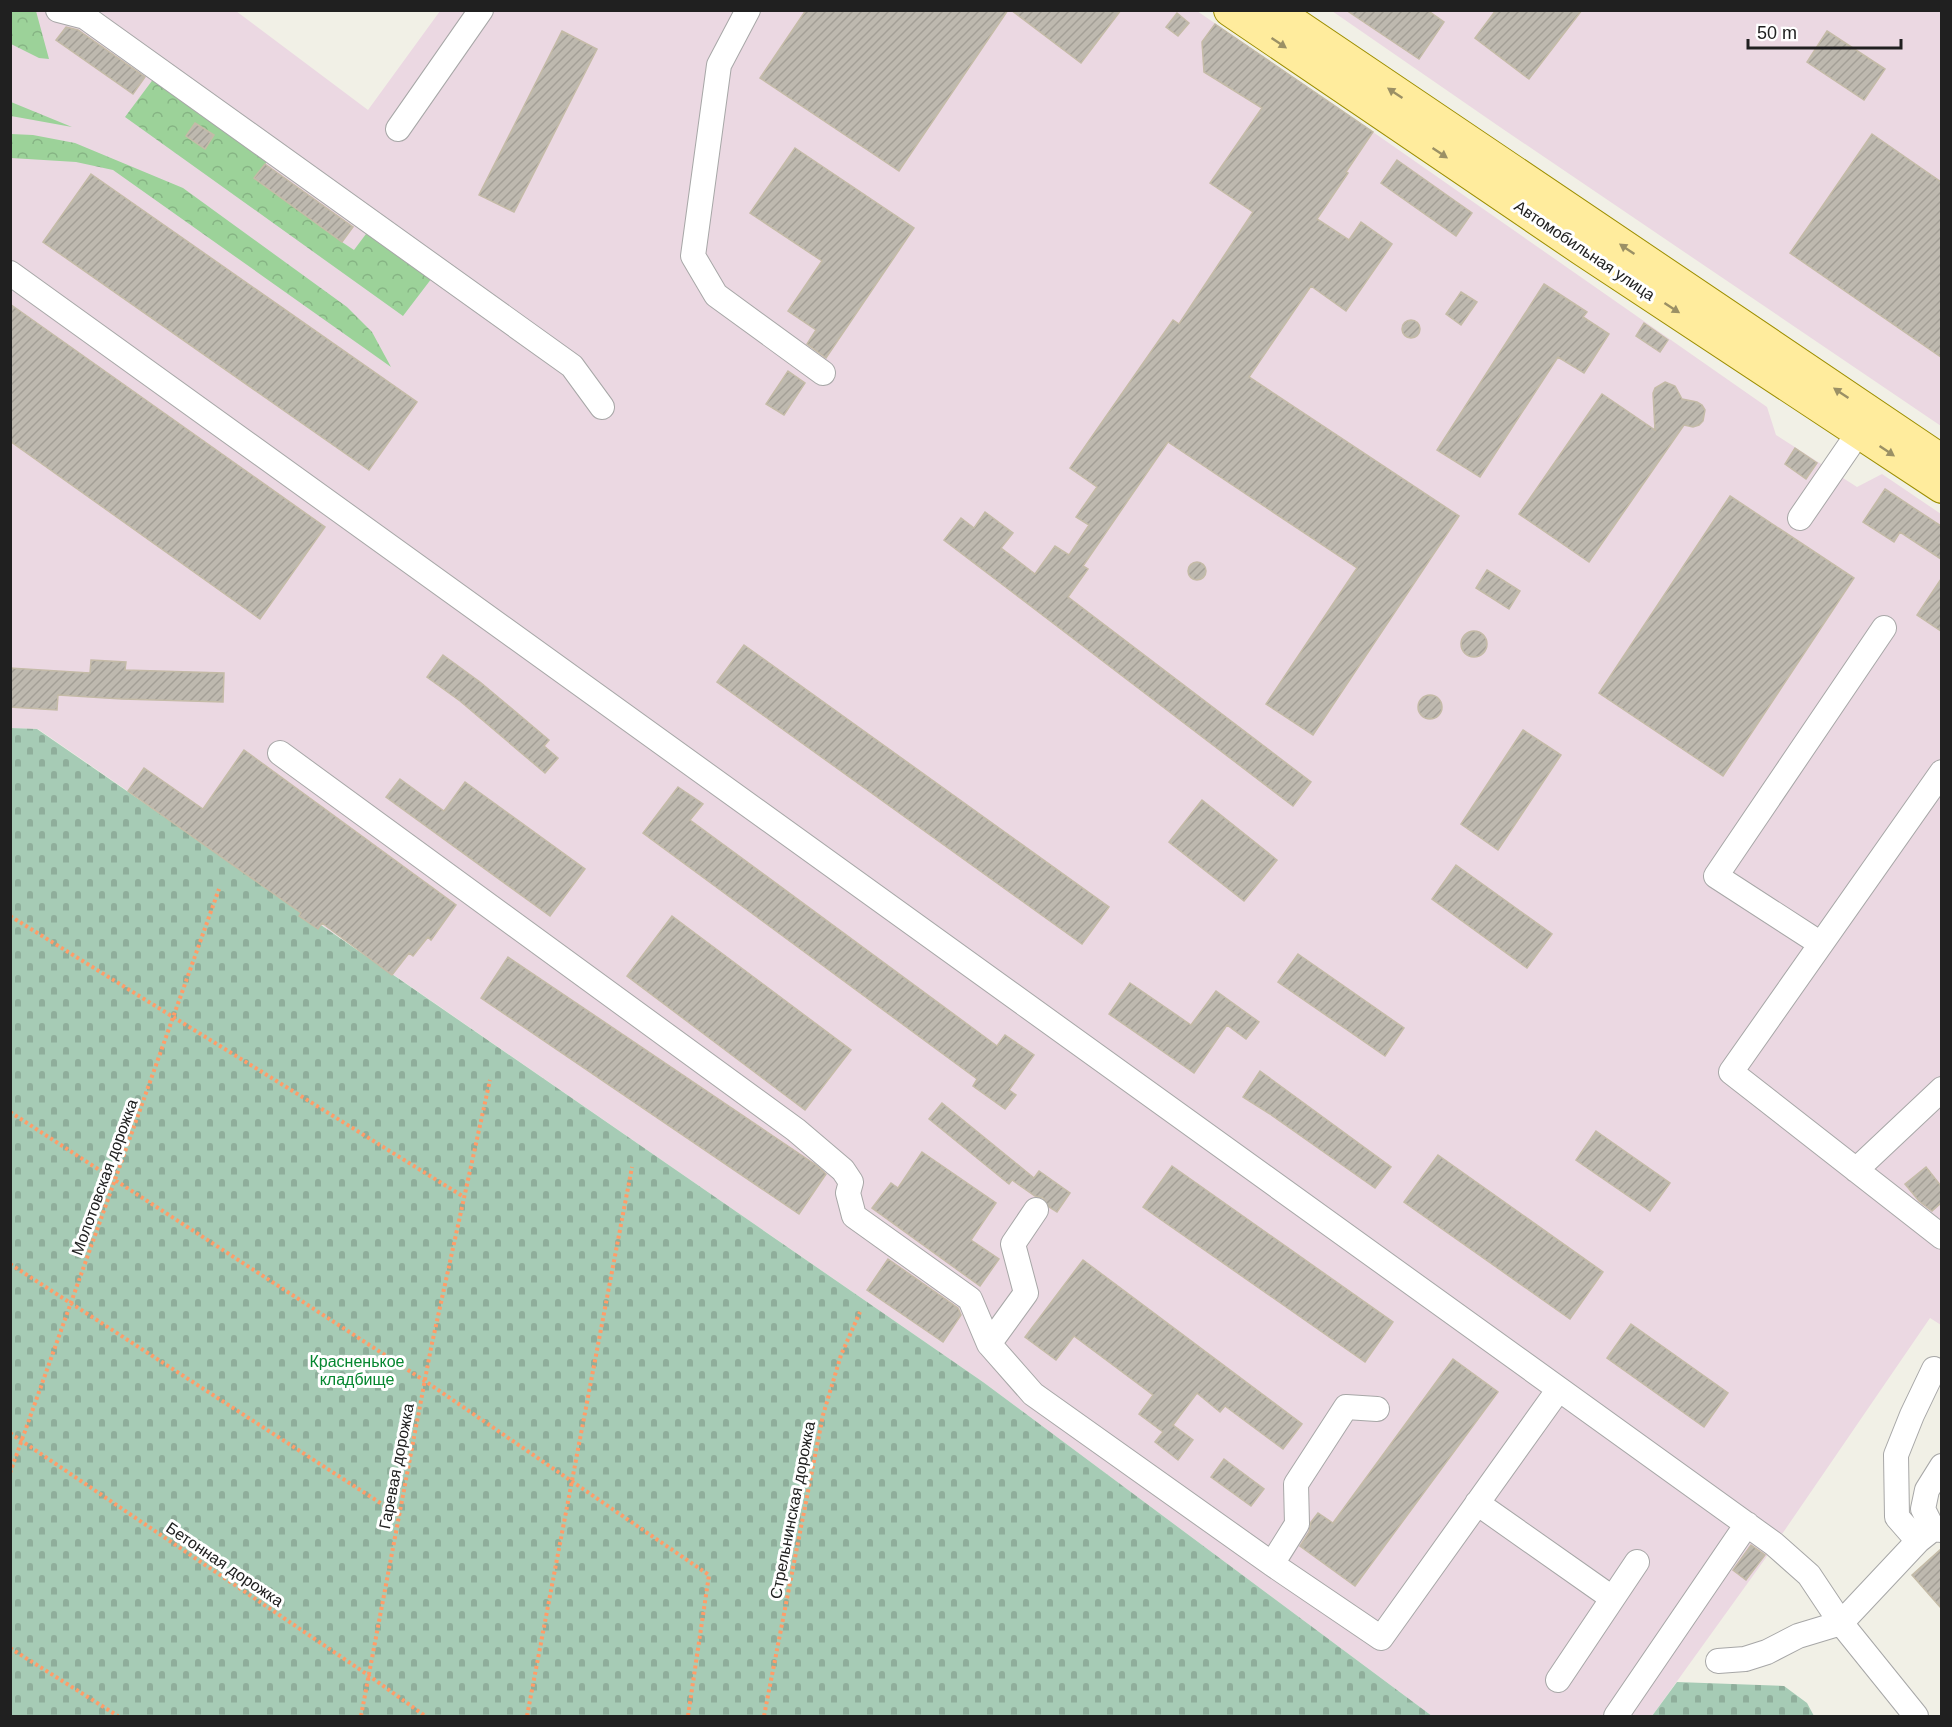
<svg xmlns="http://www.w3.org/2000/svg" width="1952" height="1727" font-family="Arial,sans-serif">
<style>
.industrial{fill:#ebd8e2}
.forest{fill:url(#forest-crowns)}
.cemetery{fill:url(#cemetery-stones)}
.building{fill:url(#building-hatch);stroke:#c4bba7;stroke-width:1.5}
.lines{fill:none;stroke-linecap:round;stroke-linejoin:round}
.minor-casing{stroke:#a7a7a7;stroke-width:26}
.major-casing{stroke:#9c8e00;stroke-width:34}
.path{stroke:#ff9d69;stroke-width:4;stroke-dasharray:3 3;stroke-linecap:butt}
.minor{stroke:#fff;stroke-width:24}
.major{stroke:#ffec9d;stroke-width:32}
.oneway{fill:#9b9065}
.labels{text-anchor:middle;stroke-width:6;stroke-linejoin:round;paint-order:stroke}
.street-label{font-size:16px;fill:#202020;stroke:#fff}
.park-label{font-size:16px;fill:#068730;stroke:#fff}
</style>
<defs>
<pattern id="forest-crowns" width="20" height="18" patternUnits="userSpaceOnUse" patternTransform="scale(1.5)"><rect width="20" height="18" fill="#9cd299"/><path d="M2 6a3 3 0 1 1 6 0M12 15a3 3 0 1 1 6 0" fill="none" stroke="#86b484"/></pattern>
<pattern id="cemetery-stones" width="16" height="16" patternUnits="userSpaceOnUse" patternTransform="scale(1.5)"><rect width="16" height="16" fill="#a6cbb5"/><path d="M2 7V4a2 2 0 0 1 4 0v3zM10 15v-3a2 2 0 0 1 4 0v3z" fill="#8fae9b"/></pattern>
<pattern id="building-hatch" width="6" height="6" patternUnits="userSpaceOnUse" patternTransform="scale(1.5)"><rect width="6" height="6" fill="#beb9af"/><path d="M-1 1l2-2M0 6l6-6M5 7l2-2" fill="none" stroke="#a39f96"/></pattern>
</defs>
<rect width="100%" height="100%" fill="#f1f0e6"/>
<path class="industrial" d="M11,11H236L368,110L440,11H1197L1373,132L1767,407L1776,435L1857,487L1882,474L1941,514V1325L1930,1318L1765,1559L1652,1716H1432L983,1382L38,729L11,728Z
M1332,11H1941V426L1497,125Z"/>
<path class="forest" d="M10,11H36L49,59L39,58L11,44Z
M157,74L269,159L255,178L342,242L354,250L369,230L435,274L403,316L125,117Z
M10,102H11L72,127L11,116Z
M11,134L33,135L75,143L183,188L347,307L372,332L391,367L113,170L76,162L11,158Z"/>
<path class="cemetery" d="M11,728L37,729L983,1382L1432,1716H11Z
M1677,1682L1784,1686L1807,1703L1814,1716H1652Z"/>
<path class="building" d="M806,10H1008L899,171L760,78Z
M1011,10H1121L1081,63Z
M1346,10H1427L1444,22L1419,59Z
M1496,10H1582L1529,79L1475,38Z
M1177,13L1189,23L1178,36L1166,27Z
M1215,24L1373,132L1346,172L1348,173L1317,219L1349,240L1361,222L1392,244L1346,311L1311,286L1249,377L1459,516L1313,735L1266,704L1357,568L1168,442L1083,566L1088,569L1068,597L1311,782L1293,806L944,540L961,518L974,528L985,512L1013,533L1001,548L1035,574L1055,546L1069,555L1089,525L1076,517L1097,487L1070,468L1173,320L1179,324L1253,212L1210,183L1262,108L1204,72L1202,42Z
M66,27L78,30L145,77L133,94L56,40Z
M562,31L597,49L514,212L479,195Z
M1827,31L1885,69L1864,100L1807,62Z
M195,123L214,135L205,149L186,136Z
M1872,134L1941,182V357L1790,253Z
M795,148L914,228L826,358L807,344L816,330L788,311L822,261L750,213Z
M1397,160L1472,213L1456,236L1381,183Z
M265,164L353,227L342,242L254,178Z
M91,174L417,402L369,470L43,242Z
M1544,284L1587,312L1583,317L1609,334L1584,373L1558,357L1480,477L1437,450Z
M1461,292L1477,302L1461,325L1446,314Z
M10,304L325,527L260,619L10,441Z
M1402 329a9 9 0 1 1 18 0a9 9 0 1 1-18 0Z
M1644,323L1668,340L1660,352L1636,336Z
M788,371L805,383L784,415L766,404Z
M1665,382L1675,386L1682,399L1697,402L1702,405L1705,410L1703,421L1699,425L1693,427L1684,425L1589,562L1519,514L1602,394L1655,430L1653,393L1655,388Z
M1795,448L1817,463L1806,479L1785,464Z
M1885,489L1941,526V559L1900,532L1894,542L1863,522Z
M1730,496L1854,578L1723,776L1599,693Z
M1188 571a9 9 0 1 1 18 0a9 9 0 1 1-18 0Z
M1487,570L1520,591L1509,609L1476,588Z
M1941,579V631L1917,615Z
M1461 644a13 13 0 1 1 26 0a13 13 0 1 1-26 0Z
M744,645L1109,907L1082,944L717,682Z
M443,655L480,682L549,740L544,746L558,758L545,773L460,701L427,677Z
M91,660L126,662L125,670L224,673L223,702L122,699L58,695L57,710L10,707V668L90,673Z
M1418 707a12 12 0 1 1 24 0a12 12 0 1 1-24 0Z
M1523,730L1561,755L1498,850L1461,824Z
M244,750L456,905L431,940L428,937L413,956L409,953L392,975L322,923L318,929L299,916L301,913L128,791L144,768L203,809Z
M400,779L444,811L465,782L585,869L550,916L386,797Z
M678,787L703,804L690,820L997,1046L1005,1035L1034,1055L1009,1090L1016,1095L1005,1109L973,1086L977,1079L643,833Z
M1202,800L1277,860L1244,901L1169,842Z
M1456,865L1552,934L1527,968L1432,899Z
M672,916L851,1050L805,1110L627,976Z
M1298,954L1404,1028L1385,1056L1278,982Z
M508,957L816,1165L826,1174L799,1214L481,998Z
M1130,983L1191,1025L1216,991L1259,1022L1246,1039L1227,1025L1194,1073L1109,1014Z
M1260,1071L1391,1167L1375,1188L1270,1114L1243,1097Z
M942,1103L1034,1178L1039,1171L1070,1193L1057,1212L1049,1207L1043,1198L1035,1196L1012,1180L1009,1184L929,1119Z
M1596,1131L1670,1183L1650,1211L1576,1160Z
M922,1152L996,1203L971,1240L999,1259L980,1286L872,1208L891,1183L898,1188Z
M1438,1155L1603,1272L1570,1319L1404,1202Z
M1172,1166L1393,1322L1365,1362L1143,1207Z
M1926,1167L1941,1186V1203L1932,1211L1919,1201L1905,1184Z
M888,1259L958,1308L961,1315L943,1342L867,1290Z
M1083,1260L1302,1424L1283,1449L1225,1406L1220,1412L1197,1393L1173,1425L1193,1440L1178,1460L1155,1442L1163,1432L1139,1414L1153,1395L1074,1336L1056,1360L1025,1337Z
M1631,1324L1728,1393L1704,1427L1607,1358Z
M1453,1359L1498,1392L1355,1586L1300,1546L1309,1532L1311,1522L1318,1513L1333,1523Z
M1224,1459L1264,1489L1251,1506L1211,1477Z
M1751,1545L1765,1555L1746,1580L1733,1570Z
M1941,1549V1608L1912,1575Z"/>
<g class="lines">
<defs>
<path id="minor" d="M58,10L85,17L572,366L602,407
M748,10L719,65L693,256L716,295L823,373
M398,129L481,10
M10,273L1774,1544L1809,1575L1841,1623L1916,1716
M1800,518L1859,432
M280,753L796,1130L843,1170L851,1182L848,1193L854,1216L970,1299L989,1344
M1942,772L1731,1072L1942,1237
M1821,944L1716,876L1884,628
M1856,1170L1942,1089
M1036,1210L1013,1244L1026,1293L989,1344L1033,1394L1272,1564L1381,1638L1559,1389
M1477,1503L1612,1598
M1933,1529L1923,1509L1927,1490L1942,1466
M1918,1541L1897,1517L1896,1455L1912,1415L1934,1369
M1272,1564L1297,1524L1296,1484L1346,1407L1377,1409
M1718,1661L1745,1659L1767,1652L1798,1636L1841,1623L1918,1541L1933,1529L1942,1530
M1558,1680L1637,1562
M1616,1716L1747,1524"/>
<path id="major" d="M1230,10L1583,250L1942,487
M1274,10L1942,461"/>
</defs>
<use href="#minor" class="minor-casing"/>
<use href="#major" class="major-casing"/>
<path class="path" d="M10,916L464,1197
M10,1112L425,1381L709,1575L688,1716
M10,1264L399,1515
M10,1433L368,1675L425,1716
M10,1473L219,889
M10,1648L118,1716
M361,1716L431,1348L490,1080
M527,1716L632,1167
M764,1716L823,1415L841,1355L860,1312"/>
<use href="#minor" class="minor"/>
<use href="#major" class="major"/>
</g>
<defs><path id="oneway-solid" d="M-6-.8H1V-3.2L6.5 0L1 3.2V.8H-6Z" transform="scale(1.5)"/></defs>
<g class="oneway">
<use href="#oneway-solid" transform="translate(1279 43) rotate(34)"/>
<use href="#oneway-solid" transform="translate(1395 93) rotate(-146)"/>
<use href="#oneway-solid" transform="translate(1440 153) rotate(34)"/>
<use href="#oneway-solid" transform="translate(1627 249) rotate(-146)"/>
<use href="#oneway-solid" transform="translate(1672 308) rotate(33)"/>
<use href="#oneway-solid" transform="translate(1841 393) rotate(-146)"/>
<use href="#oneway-solid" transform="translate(1887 451) rotate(34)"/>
</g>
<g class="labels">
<g class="street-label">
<text transform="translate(1585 250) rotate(34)" y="6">Автомобильная улица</text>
<text transform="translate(104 1177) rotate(-70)" y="6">Молотовская дорожка</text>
<text transform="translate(396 1466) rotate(-79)" y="6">Гаревая дорожка</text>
<text transform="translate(792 1510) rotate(-79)" y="6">Стрельнинская дорожка</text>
<text transform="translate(225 1564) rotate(34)" y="6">Бетонная дорожка</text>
</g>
<g class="park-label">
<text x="357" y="1367">Красненькое<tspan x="357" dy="18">кладбище</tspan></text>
</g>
</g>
<rect width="1952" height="1727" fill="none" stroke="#202020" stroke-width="24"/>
<path d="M1748 39v9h153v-9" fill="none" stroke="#202020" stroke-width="3"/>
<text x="1757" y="39" font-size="18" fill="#202020" stroke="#ffffff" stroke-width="4.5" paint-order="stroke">50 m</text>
</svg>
